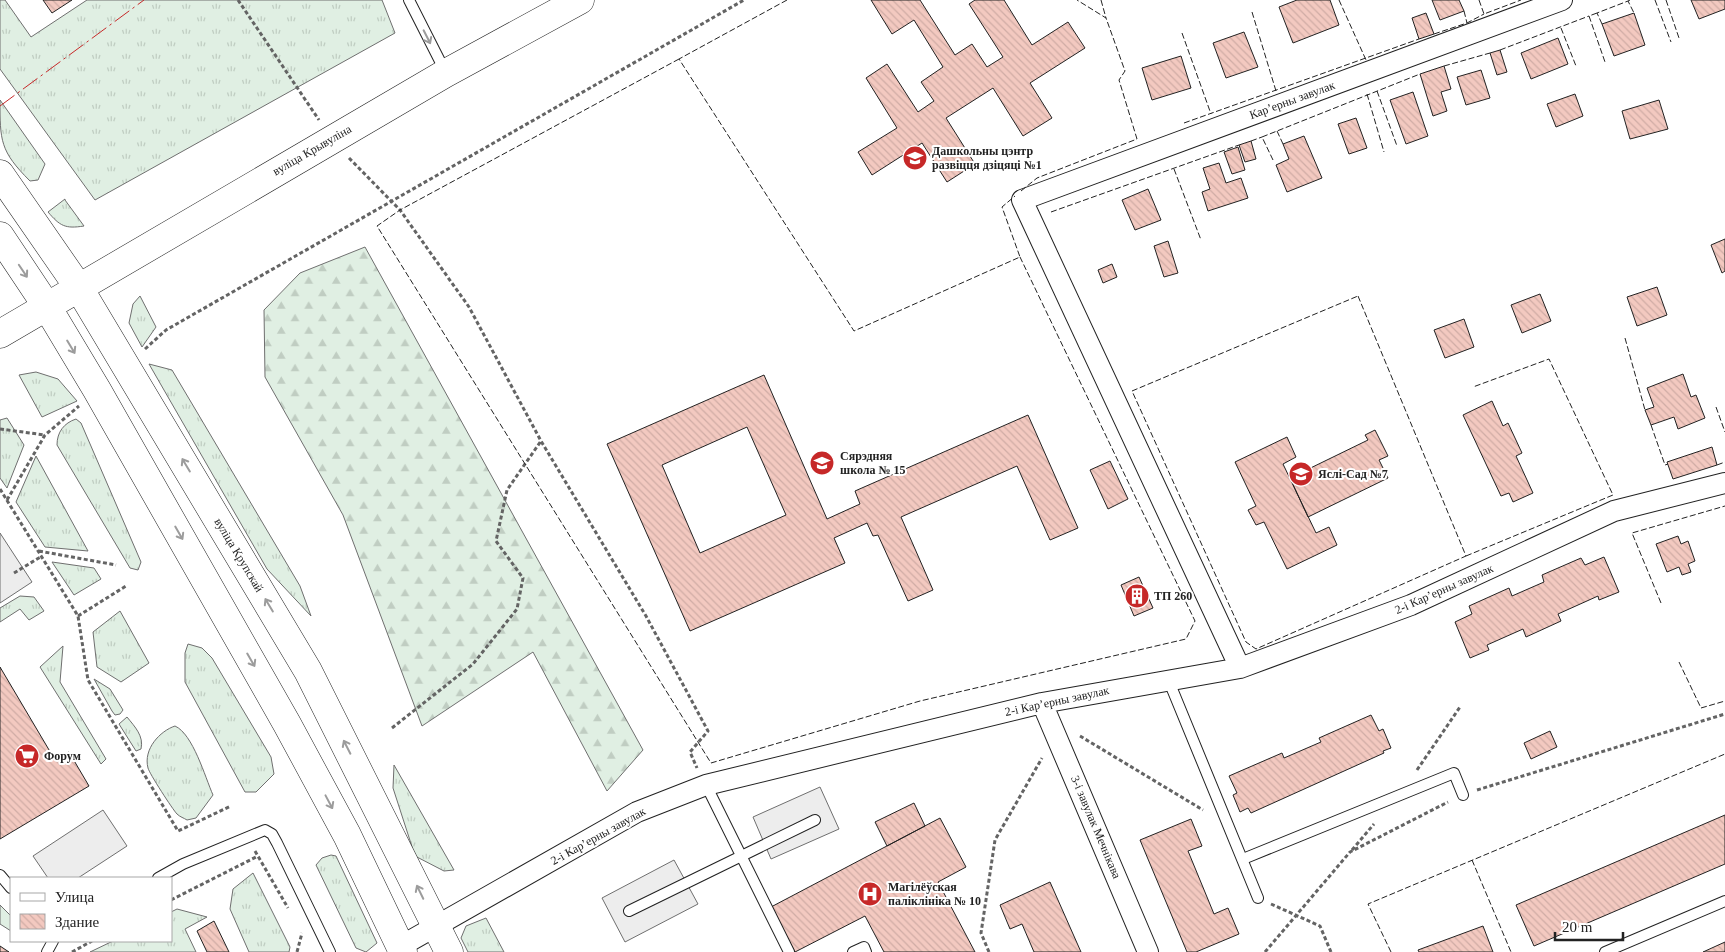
<svg xmlns="http://www.w3.org/2000/svg" width="1725" height="952" viewBox="0 0 1725 952" font-family="Georgia,serif">
<style>
.grass{fill:url(#grass-tufts);stroke:#6f6f6f}
.forest{fill:url(#forest-firs);stroke:#6f6f6f}
.parking{fill:#ededed;stroke:#6f6f6f}
.building{fill:url(#building-back-hatch);stroke:#222;fill-rule:evenodd}
.lines{fill:none;stroke-linecap:round;stroke-linejoin:round}
.lane-casing{stroke:#222;stroke-width:12}
.street-casing{stroke:#222;stroke-width:22}
.secondary-casing{stroke:#222;stroke-width:29}
.primary-casing{stroke:#222;stroke-width:29}
.path{stroke:#646464;stroke-width:3;stroke-dasharray:4 2.5;stroke-linecap:butt}
.lane{stroke:#fff;stroke-width:10}
.street{stroke:#fff;stroke-width:20}
.secondary{stroke:#fff;stroke-width:28}
.primary{stroke:#fff;stroke-width:28}
.fence{stroke:#222;stroke-width:1;stroke-dasharray:6 2.5;stroke-linecap:butt}
.power{stroke:#c62828;stroke-width:1;stroke-dasharray:18 4 2.5 4;stroke-linecap:butt}
.oneway{stroke:#9c9c9c}
.labels{text-anchor:middle;dominant-baseline:central;stroke-width:4;stroke-linejoin:round;paint-order:stroke}
.street-label{font-size:12px;fill:#222;stroke:#fff}
.poi-label{font-size:12px;font-weight:bold;fill:#222;stroke:#fff;text-anchor:start}
</style>
<defs>
<pattern id="grass-tufts" width="24" height="20" patternUnits="userSpaceOnUse" patternTransform="scale(1.25)"><rect width="24" height="20" fill="#e0efe3"/><path d="M3 7l-1-3M5 7V3M7 7l1-3M15 17l-1-3M17 17v-4M19 17l1-3" fill="none" stroke="#c0cdc2"/></pattern>
<pattern id="forest-firs" width="22" height="20" patternUnits="userSpaceOnUse" patternTransform="scale(1.25)"><rect width="22" height="20" fill="#e0efe3"/><path d="M5 1l3.5 6h-7zM16 11l3.5 6h-7z" fill="#c0cdc2"/></pattern>
<pattern id="building-back-hatch" width="6" height="6" patternUnits="userSpaceOnUse" patternTransform="scale(1.25)"><rect width="6" height="6" fill="#f3c9c0"/><path d="M-1 5l2 2M0 0l6 6M5-1l2 2" fill="none" stroke="#d0aca5"/></pattern>
</defs>
<rect width="100%" height="100%" fill="#fff"/>
<!-- grass -->
<path class="grass" d="M 0,0 L 5,0 L 31,37 L 87,0 L 382,0 L 395,33 L 95,200 L 0,69 Z
M 0,100 L 45,164 L 38,180 L 30,181 C 0,151 0,141 0,100 Z
M 65,199 L 65,200 L 84,226 C 65,229 60,226 48,212 Z
M 140,296 L 156,327 L 142,347 L 129,323 L 133,304 Z
M 149,364 L 172,370 L 300,586 L 311,616 L 267,569 Z
M 36,372 L 58,379 L 77,401 L 42,417 L 19,375 Z
M 7,418 L 24,445 L 7,488 L 0,478 L 0,420 Z
M 76,419 L 81,423 L 141,562 L 138,570 L 130,568 L 57,445 C 57,432 64,423 76,419 Z
M 36,456 L 88,551 L 45,547 L 16,502 Z
M 52,562 L 94,568 L 101,579 L 74,595 Z
M 20,596 L 34,597 L 44,611 L 29,620 L 20,609 L 0,622 L 0,608 Z
M 120,611 L 149,663 L 121,682 L 97,667 L 93,632 Z
M 188,644 L 202,648 L 212,658 L 271,757 L 274,774 L 256,792 L 245,792 L 185,682 L 185,653 Z
M 63,646 L 60,682 L 106,759 L 101,764 L 40,667 Z
M 94,679 L 110,689 L 123,710 L 120,714 L 115,715 L 112,711 Z
M 127,717 C 135,727 144,736 141,749 L 136,751 L 119,724 Z
M 175,726 C 193,734 205,777 213,795 L 196,818 L 187,820 C 184,818 180,817 177,814 C 173,810 149,773 148,768 C 143,749 160,731 175,726 Z
M 394,765 L 454,870 L 444,871 L 415,856 L 393,788 Z
M 331,855 L 336,856 L 377,943 L 366,952 L 356,948 L 316,865 L 322,858 Z
M 253,873 L 290,947 L 289,952 L 249,952 L 230,909 L 233,889 Z
M 0,905 L 11,916 L 11,931 L 0,924 Z
M 177,909 L 207,917 L 185,929 L 196,952 L 90,952 L 113,941 L 171,941 L 171,912 Z
M 486,918 L 504,952 L 468,952 L 461,938 L 466,926 Z"/>
<!-- forest -->
<path class="forest" d="M 365,247 L 643,750 L 607,791 L 533,652 L 422,726 L 343,515 L 265,377 L 264,310 L 300,273 Z"/>
<!-- parking -->
<path class="parking" d="M 0,533 L 32,582 L 0,603 Z
M 820,787 L 839,829 L 771,859 L 753,817 Z
M 103,810 L 127,846 L 78,878 L 48,878 L 33,856 Z
M 674,860 L 698,904 L 625,942 L 602,898 Z"/>
<!-- building -->
<path class="building" d="M 43,0 L 72,0 L 52,13 Z
M 871,0 L 920,0 L 955,55 L 972,44 L 987,67 L 1003,57 L 969,4 L 975,0 L 1004,0 L 1032,45 L 1068,22 L 1085,48 L 1030,83 L 1052,118 L 1023,136 L 993,88 L 946,118 L 975,164 L 947,182 L 922,143 L 872,175 L 858,152 L 897,128 L 866,78 L 887,64 L 918,112 L 934,101 L 921,82 L 943,67 L 914,20 L 892,34 Z
M 1297,0 L 1330,0 L 1339,25 L 1293,43 L 1279,7 Z
M 1432,0 L 1459,0 L 1464,11 L 1440,20 Z
M 1691,0 L 1725,0 L 1725,9 L 1699,19 Z
M 1426,13 L 1434,34 L 1419,39 L 1412,18 Z
M 1634,13 L 1645,45 L 1614,56 L 1602,24 Z
M 1244,32 L 1258,67 L 1226,78 L 1213,43 Z
M 1558,38 L 1568,64 L 1531,79 L 1521,53 Z
M 1500,50 L 1507,72 L 1497,75 L 1490,53 Z
M 1181,56 L 1191,88 L 1152,100 L 1142,68 Z
M 1444,66 L 1451,89 L 1441,92 L 1447,111 L 1433,116 L 1420,74 Z
M 1481,70 L 1490,98 L 1466,105 L 1457,77 Z
M 1413,92 L 1428,136 L 1406,144 L 1390,100 Z
M 1575,94 L 1583,116 L 1556,127 L 1547,104 Z
M 1659,100 L 1668,129 L 1630,139 L 1622,111 Z
M 1356,118 L 1367,148 L 1349,154 L 1338,124 Z
M 1304,136 L 1322,178 L 1287,192 L 1276,165 L 1289,159 L 1283,144 Z
M 1251,141 L 1256,159 L 1245,162 L 1239,145 Z
M 1238,147 L 1245,170 L 1232,174 L 1224,152 Z
M 1219,163 L 1226,183 L 1241,178 L 1248,198 L 1208,211 L 1202,192 L 1210,189 L 1203,168 Z
M 1148,189 L 1161,220 L 1135,230 L 1122,200 Z
M 1725,239 L 1725,271 L 1722,273 L 1711,245 Z
M 1168,241 L 1178,273 L 1164,277 L 1154,246 Z
M 1112,264 L 1117,277 L 1103,283 L 1098,270 Z
M 1657,287 L 1667,315 L 1637,326 L 1627,297 Z
M 1540,294 L 1551,321 L 1522,333 L 1511,305 Z
M 1464,319 L 1474,347 L 1445,358 L 1434,330 Z
M 1683,374 L 1691,397 L 1696,395 L 1705,418 L 1678,429 L 1674,417 L 1651,425 L 1645,410 L 1654,407 L 1647,388 Z
M 764,375 L 827,519 L 860,504 L 855,491 L 1028,415 L 1078,528 L 1050,540 L 1017,466 L 901,517 L 933,590 L 908,601 L 878,535 L 873,536 L 867,523 L 834,538 L 845,563 L 690,631 L 607,444 ZM 747,427 L 786,515 L 700,553 L 662,465 Z
M 1492,401 L 1503,426 L 1508,423 L 1522,453 L 1516,456 L 1533,493 L 1513,502 L 1509,493 L 1501,496 L 1463,415 Z
M 1375,430 L 1388,456 L 1379,460 L 1388,478 L 1308,517 L 1290,478 L 1368,440 L 1365,435 Z
M 1287,437 L 1296,457 L 1283,464 L 1316,533 L 1329,527 L 1337,545 L 1287,569 L 1264,522 L 1256,525 L 1248,510 L 1256,506 L 1235,462 Z
M 1712,447 L 1717,465 L 1673,479 L 1667,462 Z
M 1110,461 L 1128,499 L 1108,509 L 1090,470 Z
M 1678,536 L 1681,544 L 1688,541 L 1695,561 L 1688,564 L 1691,572 L 1682,575 L 1679,567 L 1667,572 L 1656,544 Z
M 1604,557 L 1619,592 L 1599,600 L 1598,596 L 1558,614 L 1561,621 L 1526,637 L 1523,629 L 1487,645 L 1489,650 L 1470,658 L 1455,622 L 1472,614 L 1469,606 L 1509,588 L 1512,596 L 1544,582 L 1542,575 L 1581,558 L 1585,565 Z
M 1139,577 L 1153,608 L 1134,616 L 1121,585 Z
M 0,667 L 55,760 L 69,752 L 89,786 L 0,839 Z
M 1371,715 L 1379,731 L 1383,729 L 1391,748 L 1383,751 L 1384,753 L 1251,813 L 1248,808 L 1240,812 L 1233,795 L 1237,793 L 1229,776 L 1282,753 L 1284,758 L 1321,742 L 1319,738 Z
M 1550,731 L 1557,747 L 1531,759 L 1524,743 Z
M 914,803 L 925,826 L 887,846 L 875,822 Z
M 1725,815 L 1725,864 L 1534,946 L 1516,905 Z
M 940,818 L 966,867 L 938,882 L 975,952 L 884,952 L 865,916 L 795,952 L 771,907 Z
M 1191,819 L 1202,846 L 1188,851 L 1214,914 L 1228,908 L 1239,934 L 1196,952 L 1187,952 L 1140,840 Z
M 1050,882 L 1081,952 L 1034,952 L 1022,924 L 1010,929 L 1000,905 Z
M 214,921 L 229,952 L 207,952 L 197,931 Z
M 1483,926 L 1493,952 L 1419,952 L 1418,950 Z
M 1725,942 L 1725,952 L 1703,952 Z
M 0,946 L 9,952 L 0,952 Z"/>
<g class="lines">
<defs>
<path id="lane" d="M 409,0 L 446,73
M 1168,679 L 1258,898
M 706,785 L 789,952
M 1243,859 L 1454,773 L 1463,795
M 0,875 L 11,888
M 158,878 L 183,864 L 265,830 L 272,834 L 277,843 L 330,952
M 629,911 L 815,820
M 47,952 L 53,941
M 853,952 L 864,947 L 866,952
M 1605,952 L 1725,901"/>
<path id="street" d="M 1240,668 L 1022,200 L 1562,0
M 1042,703 L 1148,952
M 401,946 L 637,812 L 706,785 L 1042,703 L 1240,668 L 1411,605 L 1614,511 L 1725,483"/>
<path id="secondary" d="M 0,334 L 446,73 L 580,0"/>
<path id="primary" d="M 0,174 L 79,288 L 308,671 L 449,952
M 0,236 L 46,305 L 97,390 L 287,724 L 347,835 L 403,952"/>
</defs>
<!-- lane casing -->
<use href="#lane" class="lane-casing"/>
<!-- street casing -->
<use href="#street" class="street-casing"/>
<!-- secondary casing -->
<use href="#secondary" class="secondary-casing"/>
<!-- primary casing -->
<use href="#primary" class="primary-casing"/>
<!-- path -->
<path class="path" d="M 238,0 L 319,120
M 349,158 L 400,210 L 469,307 L 541,441 L 646,616 L 708,731 L 690,752 L 697,768
M 145,349 L 166,330 L 744,0
M 0,429 L 45,435
M 0,489 L 78,616 L 88,680 L 178,831 L 231,806
M 7,500 L 45,435 L 79,406
M 39,551 L 116,565
M 14,573 L 42,556
M 78,616 L 126,586
M 392,728 L 473,664 L 517,609 L 523,578 L 496,541 L 507,490 L 541,441
M 1080,736 L 1203,810
M 1417,770 L 1460,707
M 1477,790 L 1725,714
M 1352,850 L 1374,824
M 255,851 L 288,908
M 171,900 L 258,856
M 1271,904 L 1320,926 L 1331,952
M 72,952 L 92,941
M 297,952 L 302,933
M 989,952 L 981,933 L 995,840 L 1042,758
M 1265,952 L 1350,852 L 1448,802"/>
<!-- lane -->
<use href="#lane" class="lane"/>
<!-- street -->
<use href="#street" class="street"/>
<!-- secondary -->
<use href="#secondary" class="secondary"/>
<!-- primary -->
<use href="#primary" class="primary"/>
<!-- fence -->
<path class="fence" d="M 787,0 L 679,59 L 854,331 L 1020,257 L 1002,207 L 1015,196
M 1101,0 L 1106,18
M 1339,0 L 1366,60
M 1479,0 L 1484,14 L 1521,0
M 1630,0 L 1628,1 L 1634,13
M 1655,0 L 1671,42
M 1666,0 L 1679,38
M 1464,11 L 1467,23
M 1252,12 L 1276,91
M 1597,13 L 1589,16 L 1605,62
M 1602,24 L 1597,13 L 1628,1
M 1561,28 L 1576,66
M 1182,33 L 1211,114
M 1434,34 L 1467,23 L 1484,14
M 1500,50 L 1589,16
M 679,59 L 400,210 L 377,226 L 711,763 L 920,701 L 1186,639 L 1195,621 L 1020,257
M 1444,66 L 1490,53
M 1377,91 L 1397,146
M 1367,94 L 1384,152
M 1184,123 L 1419,39
M 1277,131 L 1283,144
M 1251,141 L 1262,137
M 1273,160 L 1262,137 L 1420,74
M 1174,169 L 1201,240
M 1021,191 L 1037,178 L 1137,139 L 1119,80 L 1125,71 L 1106,18 L 1077,0
M 1051,212 L 1239,145
M 1358,296 L 1466,556 L 1256,649 L 1246,642 L 1132,391 Z
M 1625,338 L 1645,410
M 1716,407 L 1725,432
M 1651,425 L 1665,465 L 1668,464
M 1717,465 L 1725,462
M 1466,556 L 1613,495 L 1549,359 L 1473,387
M 1661,603 L 1632,533 L 1725,506
M 1679,662 L 1701,708 L 1725,701
M 1472,860 L 1511,952
M 1391,952 L 1368,904 L 1725,754"/>
<!-- power -->
<path class="power" d="M 0,106 L 144,0"/>
</g>
<!-- one-way arrows -->
<defs><path id="oneway-shaft" d="M-6 0H5M1.5-3L5.5 0L1.5 3" fill="none" stroke-width="1.6" stroke-linecap="round" stroke-linejoin="round" transform="scale(1.25)"/></defs>
<g class="oneway">
<use href="#oneway-shaft" transform="translate(427 37) rotate(63)"/>
<use href="#oneway-shaft" transform="translate(23 271) rotate(56)"/>
<use href="#oneway-shaft" transform="translate(71 347) rotate(59)"/>
<use href="#oneway-shaft" transform="translate(186 465) rotate(-121)"/>
<use href="#oneway-shaft" transform="translate(179 533) rotate(60)"/>
<use href="#oneway-shaft" transform="translate(269 605) rotate(-121)"/>
<use href="#oneway-shaft" transform="translate(251 660) rotate(60)"/>
<use href="#oneway-shaft" transform="translate(347 747) rotate(-117)"/>
<use href="#oneway-shaft" transform="translate(329 802) rotate(62)"/>
<use href="#oneway-shaft" transform="translate(420 892) rotate(-116)"/>
</g>
<!-- icons -->
<defs>
<symbol id="school-disc" viewBox="-11 -11 22 22"><circle r="9.5" fill="#c62828" stroke="#fff"/><path d="M0-5L7-2L0 1L-7-2ZM-4 1L0 2.5L4 1V4Q0 6-4 4Z" fill="#fff"/></symbol>
<symbol id="building-disc" viewBox="-11 -11 22 22"><circle r="9.5" fill="#c62828" stroke="#fff"/><path d="M-4-6H4V6H1V3H-1V6H-4ZM-2.5-4.3h1.7v1.8h-1.7ZM.8-4.3h1.7v1.8H.8ZM-2.5-1h1.7V.8h-1.7ZM.8-1h1.7V.8H.8Z" fill="#fff"/></symbol>
<symbol id="supermarket-disc" viewBox="-11 -11 22 22"><circle r="9.5" fill="#c62828" stroke="#fff"/><path d="M-6-5.5h2.5l.6 2H6L4.5 2H-2.5L-4.4-4H-6ZM-1.5 3.2a1.3 1.3 0 1 0 .1 0ZM3 3.2a1.3 1.3 0 1 0 .1 0Z" fill="#fff"/></symbol>
<symbol id="hospital-disc" viewBox="-11 -11 22 22"><circle r="9.5" fill="#c62828" stroke="#fff"/><path d="M-5-5h3v3.5h4V-5h3V5h-3V1.5h-4V5h-3Z" fill="#fff"/></symbol>
</defs>
<g fill-rule="evenodd">
<use href="#school-disc" x="901" y="144" width="28" height="28"/>
<use href="#school-disc" x="808" y="449" width="28" height="28"/>
<use href="#school-disc" x="1287" y="460" width="28" height="28"/>
<use href="#building-disc" x="1123" y="582" width="28" height="28"/>
<use href="#supermarket-disc" x="13" y="742" width="28" height="28"/>
<use href="#hospital-disc" x="856" y="880" width="28" height="28"/>
</g>
<g class="labels">
<!-- street labels -->
<g class="street-label">
<text transform="translate(1292 100) rotate(-20)">Карʼерны завулак</text>
<text transform="translate(312 150) rotate(-30)">вуліца Крывуліна</text>
<text transform="translate(239 555) rotate(59)">вуліца Крупскай</text>
<text transform="translate(1444 589) rotate(-24)">2-і Карʼерны завулак</text>
<text transform="translate(1057 701) rotate(-12)">2-і Карʼерны завулак</text>
<text transform="translate(1096 827) rotate(67)">3-і завулак Мечнікава</text>
<text transform="translate(598 836) rotate(-29)">2-і Карʼерны завулак</text>
</g>
<!-- poi labels -->
<g class="poi-label">
<text x="932" y="151">Дашкольны цэнтр<tspan x="932" dy="14">развіцця дзіцяці №1</tspan></text>
<text x="840" y="456">Сярэдняя<tspan x="840" dy="14">школа № 15</tspan></text>
<text x="1318" y="474">Яслі-Сад №7</text>
<text x="1154" y="596">ТП 260</text>
<text x="44" y="756">Форум</text>
<text x="888" y="887">Магілёўская<tspan x="888" dy="14">паліклініка № 10</tspan></text>
</g>
</g>
<!-- legend -->
<rect x="10" y="877" width="162" height="65" fill="#ffffff" stroke="#a7a7a7"/>
<rect x="20" y="893" width="25" height="8" fill="#ffffff" stroke="#a7a7a7"/>
<text x="55" y="902" font-size="15" fill="#222222">Улица</text>
<rect x="20" y="914" width="25" height="15" fill="url(#building-back-hatch)" stroke="#a7a7a7"/>
<text x="55" y="927" font-size="15" fill="#222222">Здание</text>
<!-- scale -->
<path d="M1555 932v8h68v-8" fill="none" stroke="#222222" stroke-width="2.5"/>
<text x="1562" y="932" font-size="15" fill="#222222" stroke="#ffffff" stroke-width="4" paint-order="stroke">20 m</text>
</svg>
